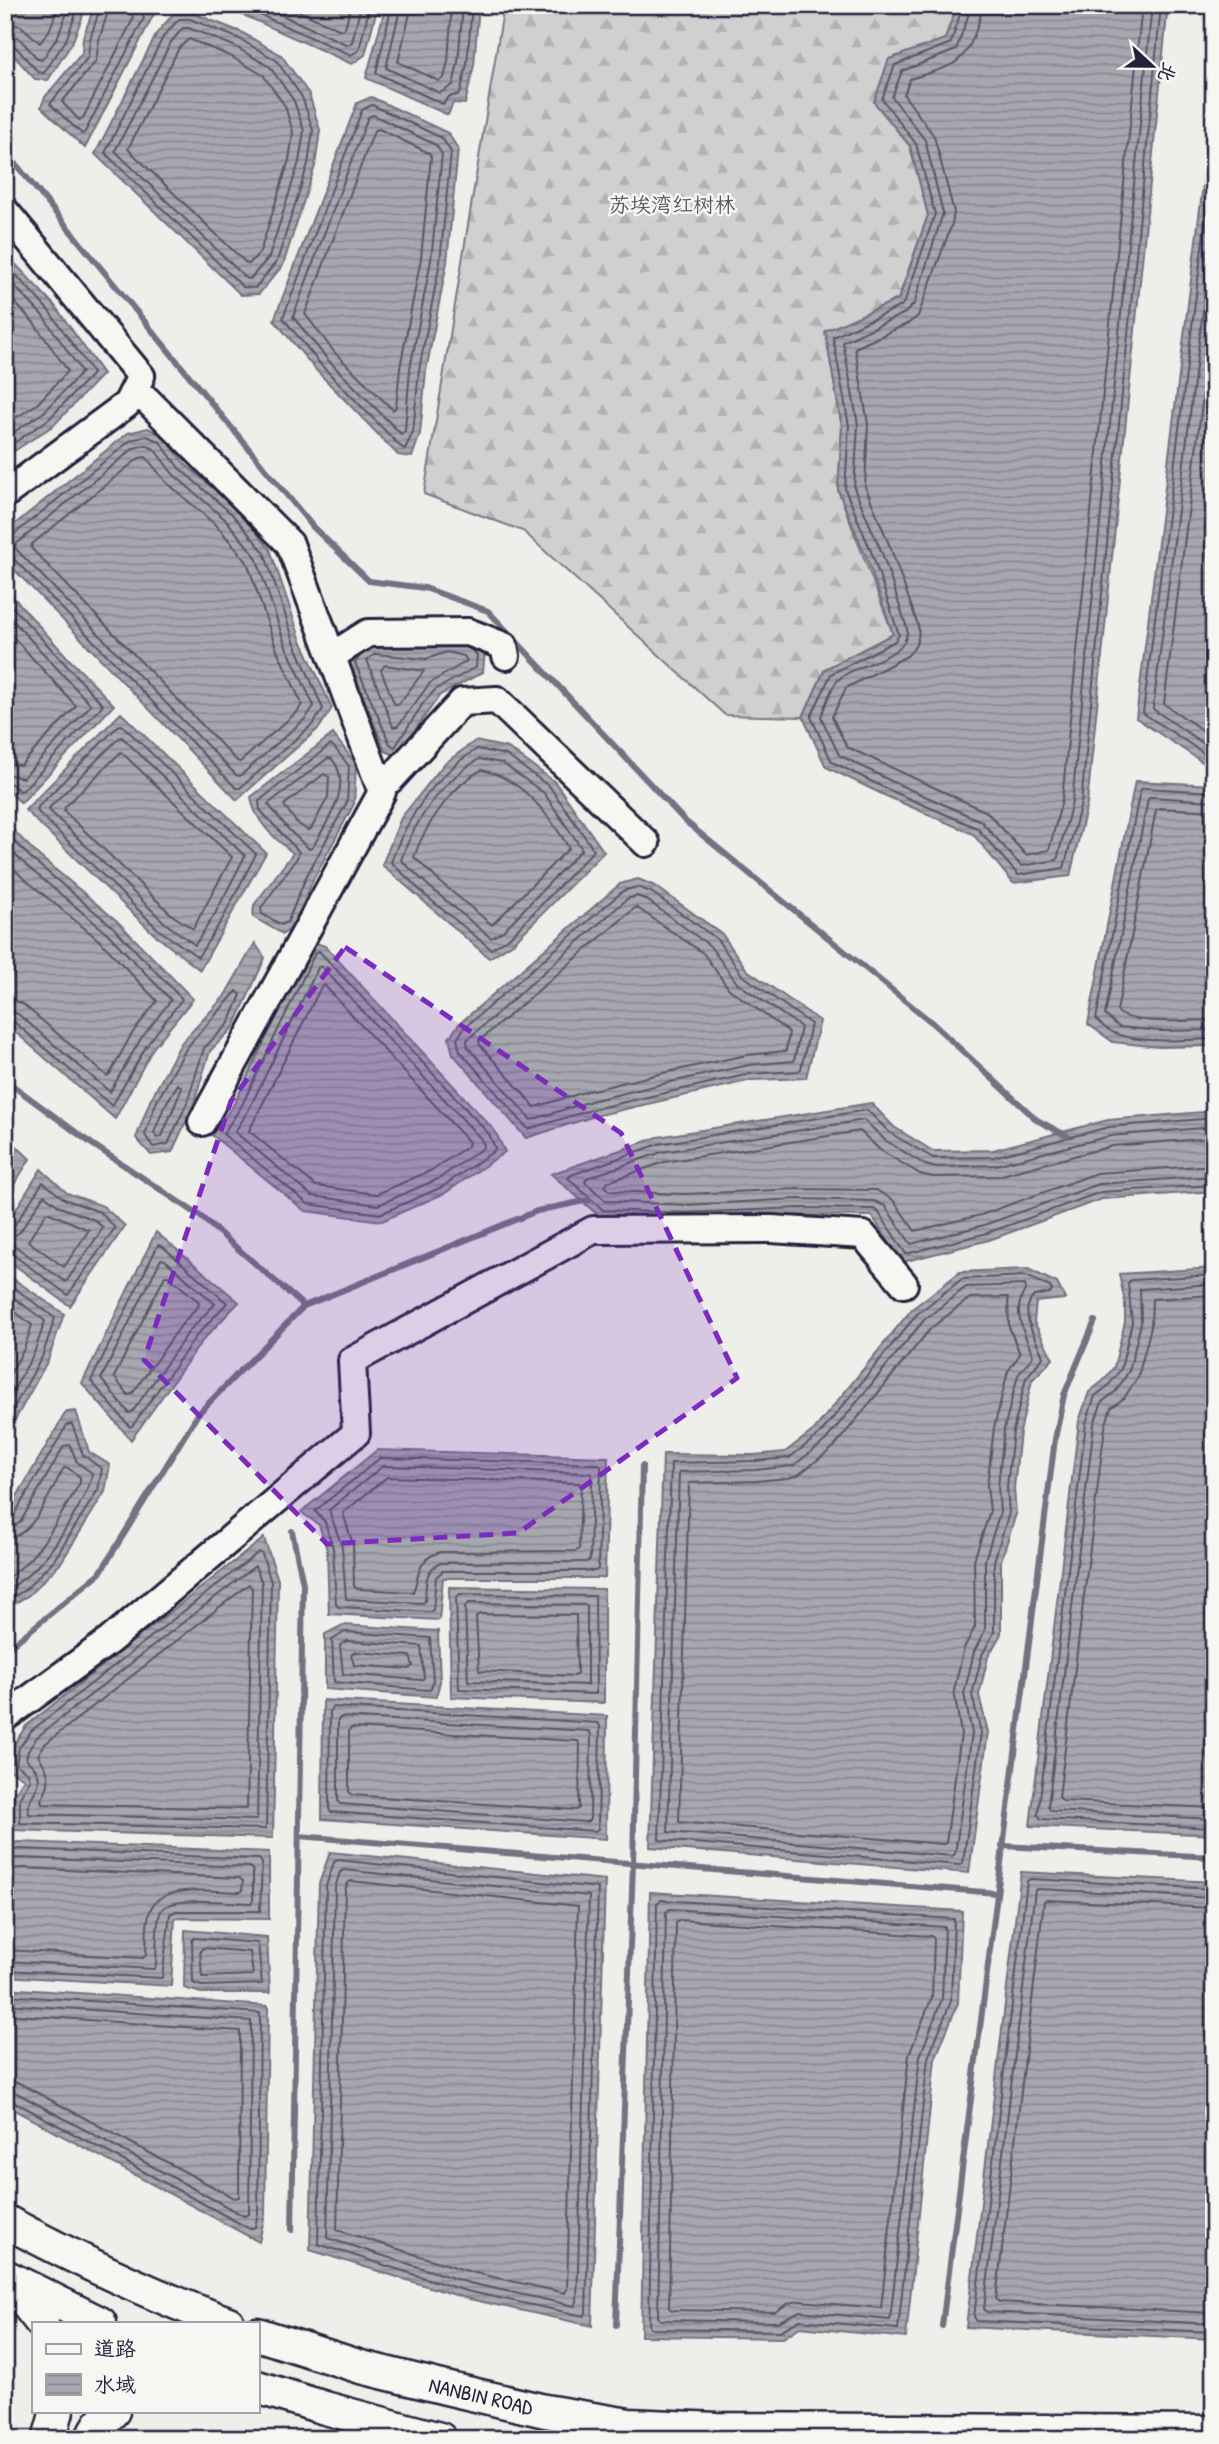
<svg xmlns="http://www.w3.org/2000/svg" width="1219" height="2444" viewBox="0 0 1219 2444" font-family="'Patrick Hand','LXGW WenKai TC',sans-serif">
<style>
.forest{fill:url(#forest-firs);stroke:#797986;stroke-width:2}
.water{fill:url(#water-rules);stroke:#727281;stroke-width:2}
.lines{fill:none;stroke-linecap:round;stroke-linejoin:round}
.shore{stroke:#575769;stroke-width:2}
.stream{stroke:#727281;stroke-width:6}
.minor-casing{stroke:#22223b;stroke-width:32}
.major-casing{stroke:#22223b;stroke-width:37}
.minor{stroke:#f6f6f2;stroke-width:26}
.major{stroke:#f6f6f2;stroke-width:32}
.marked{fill:#7b2cbf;fill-opacity:0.2;stroke:#7b2cbf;stroke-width:5;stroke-dasharray:14 9;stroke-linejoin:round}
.labels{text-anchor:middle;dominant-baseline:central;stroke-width:5;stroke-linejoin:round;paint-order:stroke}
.park-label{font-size:21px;fill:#565668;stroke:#f6f6f2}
.street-label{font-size:21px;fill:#22223b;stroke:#f6f6f2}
</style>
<defs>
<pattern id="forest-firs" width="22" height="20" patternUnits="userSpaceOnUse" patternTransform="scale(1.75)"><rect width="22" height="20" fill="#d0d0d1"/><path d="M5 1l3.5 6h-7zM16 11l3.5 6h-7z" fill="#b2b2b4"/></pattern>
<pattern id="water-rules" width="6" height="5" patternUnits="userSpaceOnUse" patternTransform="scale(1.75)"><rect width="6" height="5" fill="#a7a7af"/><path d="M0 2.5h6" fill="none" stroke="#888890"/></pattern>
</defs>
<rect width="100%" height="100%" fill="#eeeeeb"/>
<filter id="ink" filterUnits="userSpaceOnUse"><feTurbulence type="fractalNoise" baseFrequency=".0143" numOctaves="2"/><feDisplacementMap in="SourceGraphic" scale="14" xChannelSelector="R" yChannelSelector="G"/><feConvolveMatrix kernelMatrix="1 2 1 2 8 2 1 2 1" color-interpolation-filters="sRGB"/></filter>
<g filter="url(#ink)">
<!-- forest -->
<path class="forest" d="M 504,5 L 957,5 L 945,39 L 889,59 L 874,102 L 910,146 L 928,215 L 898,299 L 825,331 L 842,427 L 838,490 L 893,634 L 825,669 L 803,717 L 725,715 L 523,531 L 424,494 Z"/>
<!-- water -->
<path class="water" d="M 5,5 L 87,5 L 72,43 L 48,80 L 35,79 L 5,46 Z
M 95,5 L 141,5 L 155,12 L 85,148 L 41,107 L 45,97 L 82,53 L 83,37 Z
M 221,5 L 378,5 L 365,55 L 352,64 Z
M 386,5 L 479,5 L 474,65 L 465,104 L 453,103 L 448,115 L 366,78 Z
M 957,5 L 1168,5 L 1087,804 L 1070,876 L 1013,883 L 973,834 L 884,795 L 826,767 L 803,717 L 825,669 L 893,634 L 867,559 L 838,490 L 842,427 L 825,331 L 899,299 L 928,215 L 910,146 L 874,102 L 889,59 L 945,39 Z
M 190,12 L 241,32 L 281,55 L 309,94 L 320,130 L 315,166 L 283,265 L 259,294 L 241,295 L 95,154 L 157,33 L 174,13 Z
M 371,97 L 448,133 L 458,149 L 447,262 L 426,371 L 420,434 L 412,457 L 398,455 L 316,370 L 274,320 L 357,103 Z
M 1214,97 L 1214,767 L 1210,767 L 1136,718 Z
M 5,253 L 55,306 L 103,374 L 54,425 L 5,457 Z
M 148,428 L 164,436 L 184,463 L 237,509 L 270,549 L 300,638 L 332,708 L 319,728 L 237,800 L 5,560 L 5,532 L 128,433 Z
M 5,588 L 68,658 L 114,705 L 21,803 L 5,787 Z
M 447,635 L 485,651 L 483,672 L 440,695 L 407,741 L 400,757 L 385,751 L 354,672 L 345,661 L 368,637 Z
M 121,713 L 266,853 L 200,970 L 155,935 L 25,810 Z
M 333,734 L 356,764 L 354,804 L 313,880 L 294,926 L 283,934 L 253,917 L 254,905 L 293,853 C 274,838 254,821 251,797 Z
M 475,741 L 508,748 L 555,782 L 604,852 L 513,943 L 489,958 L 382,865 L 401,818 L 444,764 Z
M 1135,781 L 1214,785 L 1214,1046 L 1159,1047 L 1113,1042 L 1088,1024 Z
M 5,822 L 38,855 L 117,921 L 193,999 L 153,1048 L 115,1119 L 5,1023 Z
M 638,879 L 655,886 L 722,934 L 747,970 L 820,1021 L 806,1078 L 752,1080 L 595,1116 L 526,1138 L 453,1054 L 449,1038 L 459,1024 L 620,884 Z
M 313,942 L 325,946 L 495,1131 L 505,1152 L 445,1193 L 382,1221 L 305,1211 L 212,1135 L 234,1104 Z
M 255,943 L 265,958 L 234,1027 L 210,1051 L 193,1106 L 172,1152 L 151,1155 L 136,1138 L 150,1101 L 181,1043 L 224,997 Z
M 871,1103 L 894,1127 L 933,1151 L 993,1150 L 1108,1120 L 1214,1111 L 1214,1191 L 1102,1199 L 989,1240 L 902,1262 L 872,1216 L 799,1215 L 685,1220 L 599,1216 L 551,1174 L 658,1137 Z
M 5,1135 L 30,1159 L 5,1199 Z
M 41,1169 L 67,1193 L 103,1206 L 125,1226 L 70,1306 L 5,1258 L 5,1227 Z
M 156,1232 L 239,1302 L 203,1340 L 131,1440 L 82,1383 Z
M 1214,1268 L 1214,1835 L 1030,1826 L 1079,1421 L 1089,1392 L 1103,1381 L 1114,1367 L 1125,1322 L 1125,1303 L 1119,1274 Z
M 1028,1269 L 1057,1283 L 1065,1299 L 1036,1302 L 1034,1322 L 1053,1359 L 1032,1380 L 1020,1432 L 1014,1488 L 1016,1514 L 1001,1561 L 1001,1634 L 988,1657 L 979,1695 L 988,1732 L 969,1873 L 650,1847 L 663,1454 L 754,1455 L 785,1452 L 814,1430 L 912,1309 L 960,1272 Z
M 5,1273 L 64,1314 L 48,1360 L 5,1438 Z
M 76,1411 L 89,1452 L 110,1465 L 105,1492 L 60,1564 L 29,1595 L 5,1609 L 5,1517 L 66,1412 Z
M 377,1450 L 608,1457 L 605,1578 L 443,1578 L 439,1620 L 329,1614 L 327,1550 L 319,1525 L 301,1512 Z
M 264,1538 L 278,1580 L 273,1838 L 12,1830 L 13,1796 L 24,1779 L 8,1769 L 13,1746 L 26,1726 Z
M 449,1587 L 604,1589 L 604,1703 L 451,1697 Z
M 343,1625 L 438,1631 L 440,1682 L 436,1697 L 325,1689 L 325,1634 Z
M 323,1700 L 607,1716 L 606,1839 L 322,1819 Z
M 20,1842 L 269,1852 L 269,1919 L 175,1918 L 171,1986 L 5,1976 L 5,1844 Z
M 330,1852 L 605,1880 L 592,2326 L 465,2298 L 310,2250 L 319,1884 Z
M 1021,1872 L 1214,1882 L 1214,2339 L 966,2327 Z
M 650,1892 L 962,1911 L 958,2003 L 935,2059 L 906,2338 L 800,2327 L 783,2338 L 641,2336 Z
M 185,1930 L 267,1937 L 270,1993 L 201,1993 L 184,1988 Z
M 5,1988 L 268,2006 L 265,2214 L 259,2242 L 5,2105 Z"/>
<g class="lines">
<!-- shore -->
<path class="shore" d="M 101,5 L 90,39 L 88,57 L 50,104 L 82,134 L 85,132 L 144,18 L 139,5
M 110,5 L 99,40 L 96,61 L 62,102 L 79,120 L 83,118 L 133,19 L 131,5
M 238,5 L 351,55 L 359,50 L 370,5
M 259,5 L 348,45 L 352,42 L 361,5
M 285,5 L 341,30 L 345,28 L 351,5
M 392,5 L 376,73 L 443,104 L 449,97 L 460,94 L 467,64 L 472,5
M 401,5 L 386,68 L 440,93 L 453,85 L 458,63 L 463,5
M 412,5 L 398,62 L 439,81 L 444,78 L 448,61 L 452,5
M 963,5 L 951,43 L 895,65 L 882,99 L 916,144 L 935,214 L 905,301 L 901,306 L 833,337 L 849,426 L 845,489 L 873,556 L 899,635 L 895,641 L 831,674 L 811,717 L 832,762 L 887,789 L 977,828 L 1018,875 L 1064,868 L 1081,803 L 1161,5
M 972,5 L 956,50 L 902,71 L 892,97 L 925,140 L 943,213 L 914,304 L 905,313 L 843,342 L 858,425 L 854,488 L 882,553 L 907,628 C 911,659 853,663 837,681 C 830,690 825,706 821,717 L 839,755 L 891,781 L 981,821 L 1021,866 L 1057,860 L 1072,802 L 1152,5
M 982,5 C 982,15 978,24 975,33 C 962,70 944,67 910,79 L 904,95 L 934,136 L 954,212 L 952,224 L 918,316 L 909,323 L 855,348 L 868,424 L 865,486 L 891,549 L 918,625 C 920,638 917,647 907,656 L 846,688 L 832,717 L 847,747 L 987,812 L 1026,855 L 1049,850 L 1062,800 L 1142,5
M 179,19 L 190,19 L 238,38 L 276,60 L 302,97 L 313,130 L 308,164 L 277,261 L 255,288 L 243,287 L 105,153 L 163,37 Z
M 5,23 L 21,26 L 40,43 L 49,31 L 59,5
M 183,28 L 189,28 L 234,46 L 270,67 L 294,101 L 304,131 L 299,162 L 269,257 L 250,279 L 246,278 L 115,151 L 171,42 Z
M 5,33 L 18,37 L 38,59 L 42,60 L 58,36 L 70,5
M 189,39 L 230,56 L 263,75 L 285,106 L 293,132 L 289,160 L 260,252 L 249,264 L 246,263 L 128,149 L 179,48 Z
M 5,42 L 13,44 L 38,72 L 44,73 L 66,40 L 79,5
M 372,105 L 442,138 L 451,152 L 440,262 L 419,370 L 413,432 L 405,449 L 401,447 L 321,365 L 283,318 L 362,110 Z
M 373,115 L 436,145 L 442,154 L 431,260 L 410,369 L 405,431 L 401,434 L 328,360 L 293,317 L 368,117 Z
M 379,129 L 429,153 L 431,157 L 421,258 L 400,368 L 396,407 L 393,410 L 335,353 L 305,314 L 374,131 Z
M 1214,153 L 1143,713 L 1214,760
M 1214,223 L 1153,709 L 1214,751
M 5,263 L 49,311 L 93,373 L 49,419 L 5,449
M 5,276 L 43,316 L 82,372 L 44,412 L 5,438
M 5,292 L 34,323 L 68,371 L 37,404 L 5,425
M 1214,308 L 1164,704 L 1214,738
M 146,445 L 154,449 L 173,474 L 226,520 L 256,557 L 285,644 L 314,706 L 306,718 L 240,776 L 236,775 L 14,547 L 16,544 L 134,448 Z
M 146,457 L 166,482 L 218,527 L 247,562 L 276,648 L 302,704 L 298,711 L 240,762 L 237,761 L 31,548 L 32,544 L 139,458 Z
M 5,537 L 13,535 L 131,440 L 147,436 L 160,442 L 179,468 L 232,514 L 264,552 L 294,641 L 323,709 L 313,724 L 240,788 L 236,788 L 13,558 L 5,556
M 5,599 L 103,705 L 23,790 L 20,791 L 11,784 L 5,783
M 5,612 L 91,705 L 23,778 L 5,774
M 5,628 L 76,706 L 21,765 L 5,763
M 447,652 L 464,656 L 467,661 L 430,683 L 398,726 L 393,727 L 367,660 L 375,654 L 426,659 Z
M 359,657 L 355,663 L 390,744 L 395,747 L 424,702 L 435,690 L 476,667 L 477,655 L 469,648
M 385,665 L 424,671 L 398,705 L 394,703 L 381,670 Z
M 122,725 L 256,854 L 223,918 L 198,957 L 159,930 L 37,811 L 38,807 L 118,726 Z
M 122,737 L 245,856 L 215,914 L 195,945 L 165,923 L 49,810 L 50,807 L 119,738 Z
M 330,745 L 333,746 L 349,766 L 347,802 L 306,877 L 288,921 L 282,925 L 262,914 L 261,908 L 297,858 L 299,852 L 260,810 L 259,801 Z
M 477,749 L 506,755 L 550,787 L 594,850 L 509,938 L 491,949 L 426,896 L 391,862 C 407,817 436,774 477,749 Z
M 121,752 L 232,857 L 193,929 L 172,915 L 64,811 L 65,807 Z
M 328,758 L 332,759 C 354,786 327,821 313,847 L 309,849 L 289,830 L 268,804 Z
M 479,759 L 502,763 L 544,793 L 582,849 L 503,931 L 491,938 L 432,889 L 401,860 C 414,821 443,780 479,759 Z
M 482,770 C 522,778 549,815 569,848 L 492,925 L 439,881 L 414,857 C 424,827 453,784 482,770 Z
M 324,774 L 329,777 L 328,797 L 311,829 L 307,830 L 296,822 L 284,805 Z
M 1214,792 L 1144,788 L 1140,790 L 1096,1019 C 1119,1049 1179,1039 1214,1039
M 1214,801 L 1151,797 L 1148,799 L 1105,1015 L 1119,1027 L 1160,1031 L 1214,1030
M 1214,811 L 1159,808 L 1156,810 L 1117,1011 C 1129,1026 1193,1020 1214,1020
M 5,832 L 33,860 L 113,927 L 182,999 L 147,1045 L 112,1106 L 12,1020 L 5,1019
M 5,845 L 28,867 L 107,933 L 171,1000 L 140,1040 L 110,1092 L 18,1014 L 5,1010
M 5,860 L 21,876 L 100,941 L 157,1001 L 131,1035 L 110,1074 L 107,1076 L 24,1005 L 14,1000 L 5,999
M 637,887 L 651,892 L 717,939 L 742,975 L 811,1024 L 801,1069 L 798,1071 L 750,1074 L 594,1109 L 528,1129 L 460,1051 L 457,1039 L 464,1028 L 623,891 Z
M 637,896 L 647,900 L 710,946 L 737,983 L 801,1027 L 794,1061 L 749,1065 L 675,1081 L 591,1101 L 531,1120 L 468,1047 L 467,1040 L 627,899 Z
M 636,907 L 703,953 L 729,989 L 789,1032 L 786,1051 L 747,1055 L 672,1071 L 588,1091 L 535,1107 L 480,1045 L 479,1041 Z
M 319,951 L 489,1134 L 495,1148 L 494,1151 L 442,1187 L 380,1214 L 308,1204 L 223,1134 L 241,1107 L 315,953 Z
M 321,966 L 481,1139 L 484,1145 L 483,1148 L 438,1179 L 378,1205 L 312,1196 L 235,1132 L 248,1111 L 318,968 Z
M 324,985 L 469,1142 L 468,1146 L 432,1170 L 377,1194 L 316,1186 L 249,1131 L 321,987 Z
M 237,991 L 241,995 L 229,1023 L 204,1048 L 187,1103 L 168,1144 L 153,1147 L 145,1135 L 156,1103 L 187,1047 Z
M 178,1084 L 182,1088 L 162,1136 L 157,1138 L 154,1133 L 164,1107 Z
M 1214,1118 L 1109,1127 L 994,1157 L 933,1158 L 890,1133 L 867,1110 L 659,1144 L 571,1175 L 568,1178 L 603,1210 L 685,1213 L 799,1208 L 874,1209 L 879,1213 L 906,1254 L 987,1233 L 1101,1192 L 1214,1185
M 1214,1127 L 1110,1136 L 996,1165 L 933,1167 L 925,1165 L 885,1140 L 864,1120 L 662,1152 L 587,1178 L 585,1182 L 606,1201 L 685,1205 L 799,1199 L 874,1201 L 885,1206 L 911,1244 L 984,1225 L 1099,1184 L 1214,1176
M 1214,1138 L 1112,1146 L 998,1176 L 933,1177 L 920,1174 L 880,1150 L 860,1131 L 664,1162 L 608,1182 L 605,1186 L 610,1191 L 685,1194 L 798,1189 L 876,1190 L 893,1200 L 915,1231 L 981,1215 L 1097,1173 L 1214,1165
M 44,1195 L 60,1207 L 95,1220 L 103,1228 L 66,1282 L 9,1242 L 10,1238 L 20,1232 Z
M 47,1212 L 89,1230 L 64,1267 L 28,1241 Z
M 5,1229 L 14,1226 L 43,1182 L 64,1199 L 100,1212 L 115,1228 L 68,1295 L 12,1254 L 5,1253
M 158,1245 L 162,1246 L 227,1303 L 197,1335 L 133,1425 L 130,1427 L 91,1381 Z
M 161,1259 L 165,1260 L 215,1304 L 190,1330 L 133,1411 L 129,1413 L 101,1379 Z
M 1214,1275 L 1131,1280 L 1128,1283 L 1132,1322 L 1121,1369 L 1108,1386 L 1095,1396 L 1086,1423 L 1038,1815 L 1041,1819 L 1214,1828
M 165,1276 L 168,1276 L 198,1301 L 199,1305 L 182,1324 L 132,1394 L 128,1395 L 114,1377 Z
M 1026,1276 L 1050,1287 L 1052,1290 L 1050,1293 L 1034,1296 C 1017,1313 1037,1339 1043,1357 L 1026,1378 L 1013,1431 L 1007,1487 L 1009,1513 L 994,1561 L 994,1632 L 982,1655 L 972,1695 L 981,1733 L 963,1863 L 960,1865 L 659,1840 L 671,1463 L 755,1461 L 789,1458 L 819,1435 L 917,1314 L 962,1279 Z
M 5,1281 L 55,1318 L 42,1357 L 5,1423
M 1214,1284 L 1140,1289 L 1141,1323 L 1129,1371 L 1116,1391 L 1102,1402 L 1094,1424 L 1048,1807 L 1051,1811 L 1214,1819
M 1025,1285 L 1026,1289 C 1010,1312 1025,1333 1033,1356 L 1018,1375 L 1004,1429 L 998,1487 L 1000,1512 L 985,1560 L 985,1630 L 974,1652 L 964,1694 L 972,1733 L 955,1854 L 952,1856 L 668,1832 L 679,1472 L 755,1470 L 793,1466 L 825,1441 L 924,1320 L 966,1287 Z
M 5,1291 L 45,1321 L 34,1353 L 5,1405
M 1214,1295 L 1152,1299 L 1151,1327 L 1138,1377 L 1124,1398 L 1111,1408 L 1105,1427 L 1059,1797 L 1063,1801 L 1214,1808
M 1008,1297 L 1009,1327 L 1020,1354 L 1008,1371 L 994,1428 L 987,1486 L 990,1511 L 974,1560 L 975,1627 L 964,1648 L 954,1690 L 961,1734 L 946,1843 L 943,1844 L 679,1822 L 689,1483 L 756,1481 L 788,1478 L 798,1475 L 833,1448 L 931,1328 L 970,1298 Z
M 5,1304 L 32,1325 L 24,1349 L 5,1383
M 380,1458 L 599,1464 L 601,1467 L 598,1569 L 595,1571 L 443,1571 L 436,1577 L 433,1610 L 431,1612 L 338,1607 L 336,1604 L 333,1548 L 325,1522 L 315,1511 Z
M 383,1466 L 590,1473 L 592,1476 L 590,1560 L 586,1562 L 441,1563 C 424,1569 426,1585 425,1601 L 423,1603 L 346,1599 L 342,1547 L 329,1510 Z
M 387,1477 L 579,1483 L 581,1486 L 579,1549 L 576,1551 L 440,1552 C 417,1559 420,1574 413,1592 L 357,1589 L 354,1586 L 353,1545 L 343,1513 Z
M 5,1519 L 14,1515 L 67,1425 L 72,1424 L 83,1455 L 102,1469 L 98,1490 L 54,1560 L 25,1590 L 5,1601
M 5,1528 L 14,1527 L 21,1521 L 64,1446 L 70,1445 L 77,1462 L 92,1473 C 91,1491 60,1539 47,1555 C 36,1569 21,1582 5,1591
M 5,1539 C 35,1537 50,1490 64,1468 L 68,1468 L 80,1477 L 80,1483 C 59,1516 40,1559 5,1579
M 259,1552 L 262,1554 L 271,1582 L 266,1829 L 20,1823 L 20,1798 L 30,1779 L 28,1773 L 16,1764 L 19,1748 L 31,1731 Z
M 255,1566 L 262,1583 L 257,1820 L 29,1814 C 25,1797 45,1787 37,1772 C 35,1767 29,1763 26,1759 L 28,1751 L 37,1737 Z
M 249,1584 L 252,1588 L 247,1809 L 42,1804 L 41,1800 C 53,1782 49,1771 38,1755 L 45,1744 Z
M 460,1594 L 595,1596 L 596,1694 L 459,1689 L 456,1598 Z
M 469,1603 L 587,1605 L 587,1685 L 468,1681 L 465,1607 Z
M 479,1614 L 576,1615 L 577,1674 L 574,1676 L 479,1671 L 476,1617 Z
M 345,1632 L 430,1638 L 433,1681 L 431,1688 L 428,1690 L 334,1682 L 332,1640 Z
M 347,1641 L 421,1646 L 424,1678 L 421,1680 L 343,1674 L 340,1645 Z
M 355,1652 L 410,1656 L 413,1666 L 409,1669 L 354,1665 L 351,1655 Z
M 332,1707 L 598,1723 L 600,1726 L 598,1829 L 595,1831 L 331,1812 L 329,1809 L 330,1711 Z
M 341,1717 L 589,1731 L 591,1735 L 590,1820 L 586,1822 L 340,1804 L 338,1801 L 338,1720 Z
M 351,1728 L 578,1741 L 580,1745 L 579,1808 L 576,1810 L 351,1795 L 349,1791 L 349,1731 Z
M 5,1851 L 21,1849 L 259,1859 L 262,1863 L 260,1911 L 176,1911 L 170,1914 L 162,1978 L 5,1970
M 5,1859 L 21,1858 L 250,1867 L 253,1871 L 253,1900 L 251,1903 C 233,1903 169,1895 161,1911 C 155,1923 157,1952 156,1966 L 154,1969 L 5,1961
M 338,1860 L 598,1888 L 586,2313 L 584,2316 L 466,2291 L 318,2244 L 326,1886 L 334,1862 Z
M 5,1870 L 22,1868 L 239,1878 L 243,1881 L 242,1890 L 240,1892 C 215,1892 159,1882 150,1911 C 145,1925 147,1941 146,1955 L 143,1958 L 5,1950
M 344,1870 L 589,1896 L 577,2302 L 575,2306 L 469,2283 L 327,2238 L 335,1888 L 340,1872 Z
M 351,1881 L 578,1906 L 567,2289 L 565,2293 L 471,2272 L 337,2230 L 345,1890 L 348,1883 Z
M 1214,1889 L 1030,1879 L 1027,1881 L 974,2317 L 977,2321 L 1214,2332
M 1214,1898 L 1038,1889 L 1035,1890 L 984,2309 L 987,2312 L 1214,2324
M 661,1900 L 954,1919 L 951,2001 L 928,2058 L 898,2329 L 800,2320 L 780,2331 L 652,2329 L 649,2327 L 657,1903 Z
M 1214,1908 L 1047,1900 L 1044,1901 L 996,2299 L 999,2302 L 1214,2313
M 670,1909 L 945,1927 L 942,1999 L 920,2056 L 890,2320 L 800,2311 L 778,2322 L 661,2320 L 658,2318 L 666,1912 Z
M 680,1920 L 931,1936 L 934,1938 L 932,1997 L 909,2055 L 881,2308 L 800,2301 L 789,2303 L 775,2312 L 672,2310 L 669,2308 L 676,1923 Z
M 194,1938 L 258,1943 L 262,1984 L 202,1986 L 193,1983 L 192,1941 Z
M 203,1948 L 250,1952 L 253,1975 L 202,1977 L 200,1951 Z
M 5,1995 L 260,2013 L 258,2213 L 255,2227 L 250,2229 L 11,2100 L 5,2099
M 5,2004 L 251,2021 L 249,2214 L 244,2216 L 15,2092 L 5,2090
M 5,2014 L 240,2031 L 239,2197 L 234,2198 L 19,2083 L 5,2080"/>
<!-- stream -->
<path class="stream" d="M 5,151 L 313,527 L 369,581 L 425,588 L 488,611 L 685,821 L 930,1021 L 1037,1120 L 1067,1136
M 5,1080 L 92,1144 L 200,1216 L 304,1306 L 537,1211 L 589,1200
M 292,1531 L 303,1584 L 292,2230
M 5,1651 L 100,1573 L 198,1414 L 304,1306
M 299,1836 L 996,1893
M 1002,1846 L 1214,1857
M 616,2325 L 633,1864 L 642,1466
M 942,2326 L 1055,1439 L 1064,1395 L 1095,1321"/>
<defs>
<path id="minor" d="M 5,211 L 141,376 L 127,404 L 5,494
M 131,396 L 147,400 L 290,544 L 382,792 L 202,1122
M 332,656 L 368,633 L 468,632 L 504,646 L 506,656
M 375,773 L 391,779 L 462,702 L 497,700 L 646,843
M 5,1717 L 109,1641 L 356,1433 L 352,1361 L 593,1230 L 771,1229 L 863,1235 L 904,1284"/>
<path id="major" d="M 5,2221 C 78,2260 151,2295 228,2323
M 5,2276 L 100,2323
M 9,2288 L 23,2299 L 42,2323
M 257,2334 L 361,2367 L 450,2389 L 545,2411 L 629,2425 L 717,2429 L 1214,2432
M 257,2387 L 325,2408 L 440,2439
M 49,2439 L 57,2411
M 91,2439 L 100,2424 L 113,2411"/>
</defs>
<!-- minor casing -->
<use href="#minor" class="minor-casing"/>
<!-- major casing -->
<use href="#major" class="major-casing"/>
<!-- minor -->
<use href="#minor" class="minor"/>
<!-- major -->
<use href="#major" class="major"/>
</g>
</g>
<!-- marked area -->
<path class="marked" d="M 345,947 L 621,1133 L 737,1378 L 518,1533 L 327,1544 L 144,1360 L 231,1101 Z"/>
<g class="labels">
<!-- park labels -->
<g class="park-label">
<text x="672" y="204">苏埃湾红树林</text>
</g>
<!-- street labels -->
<g class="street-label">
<text transform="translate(481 2396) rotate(13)">NANBIN ROAD</text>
</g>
</g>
<!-- margin -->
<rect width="1219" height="2444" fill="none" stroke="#f6f6f2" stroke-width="28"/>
<rect x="14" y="14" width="1191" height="2416" fill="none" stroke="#22223b" stroke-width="2.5" filter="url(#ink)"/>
<!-- legend -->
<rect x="32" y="2322" width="228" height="91" fill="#f6f6f2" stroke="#a1a1a9" stroke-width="2"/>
<rect x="46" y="2344" width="35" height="10" fill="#f6f6f2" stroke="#a1a1a9" stroke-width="2"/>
<text x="94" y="2356" font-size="21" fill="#22223b">道路</text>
<rect x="46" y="2374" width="35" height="21" fill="url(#water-rules)" stroke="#a1a1a9" stroke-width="2"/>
<text x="94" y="2392" font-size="21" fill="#22223b">水域</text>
<!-- north arrow -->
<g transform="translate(1152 66) rotate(112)" stroke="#f6f6f2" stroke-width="5" paint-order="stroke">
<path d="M0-5L12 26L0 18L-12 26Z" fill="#22223b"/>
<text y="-10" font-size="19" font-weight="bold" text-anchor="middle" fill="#22223b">北</text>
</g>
</svg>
